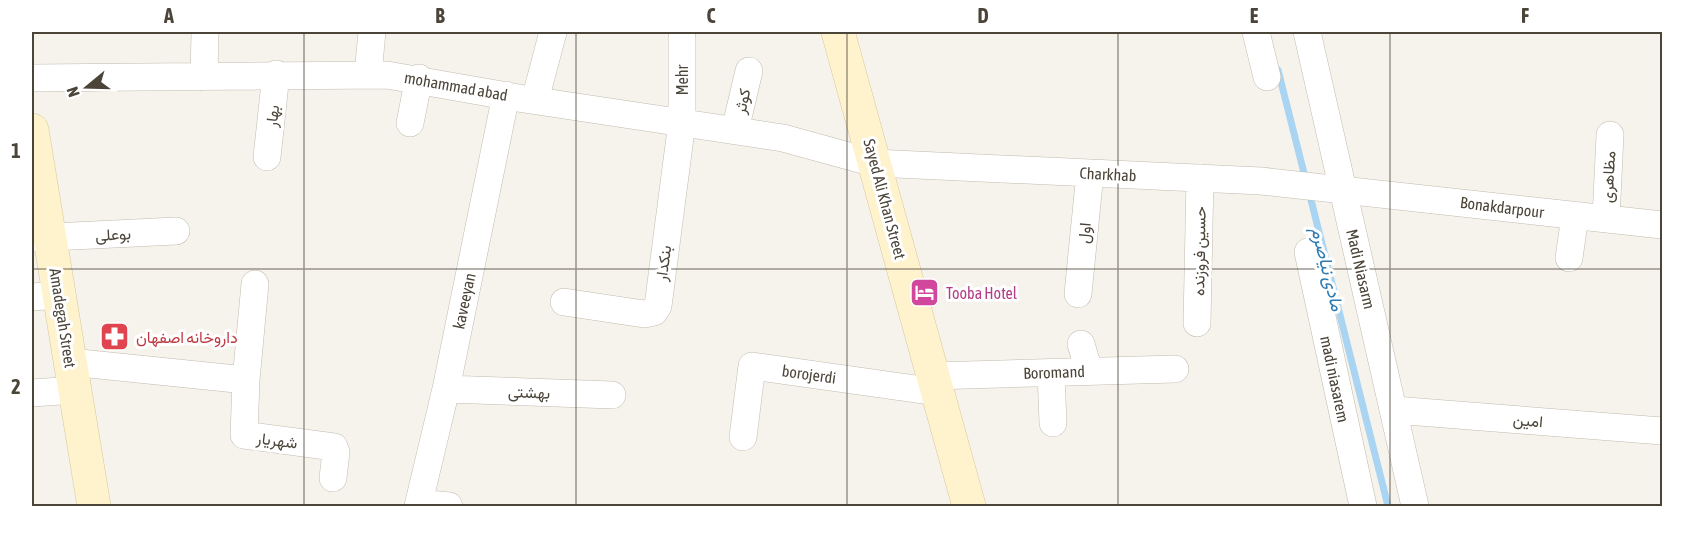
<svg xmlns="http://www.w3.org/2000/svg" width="1694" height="538" viewBox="0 0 1694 538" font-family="'Asap Condensed',Vazirmatn,sans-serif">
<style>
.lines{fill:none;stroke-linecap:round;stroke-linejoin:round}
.stream{stroke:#a9d4f2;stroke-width:7}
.street-casing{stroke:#c2bbae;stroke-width:28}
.secondary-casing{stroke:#d6c79b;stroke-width:34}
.street{stroke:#fff;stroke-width:27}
.secondary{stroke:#fff3cd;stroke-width:33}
.grid{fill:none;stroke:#4b4439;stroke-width:1.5;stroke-opacity:0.55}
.labels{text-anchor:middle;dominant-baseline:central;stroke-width:6;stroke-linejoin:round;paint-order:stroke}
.street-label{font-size:16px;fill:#4b4439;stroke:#fff}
.hotel-label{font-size:16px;fill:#b23c85;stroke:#fff;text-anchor:start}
.health-label{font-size:16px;fill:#be3a42;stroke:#fff;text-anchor:start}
.water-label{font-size:18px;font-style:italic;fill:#2e7ab2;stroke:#fff}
.neatline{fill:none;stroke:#4b4439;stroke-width:2}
.grid-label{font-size:20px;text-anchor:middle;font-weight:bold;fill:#4b4439}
</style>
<rect width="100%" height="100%" fill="#f6f3ec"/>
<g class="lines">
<!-- stream -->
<path class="stream" d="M 1278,70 L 1306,181
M 1309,192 L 1388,506"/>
<defs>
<path id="street" d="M 1256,32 L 1267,77
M 1307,32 L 1415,506
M 368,74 L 372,32
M 204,77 L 205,32
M 32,78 L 387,75 L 524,99 L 783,138 L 874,163 L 1261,181 L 1662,225
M 535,100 L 553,32
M 410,123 L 419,78
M 735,130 L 749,71
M 267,157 L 276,74
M 1606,219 L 1610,135
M 32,238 L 176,231
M 1308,252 L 1363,506
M 1569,258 L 1575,216
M 255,284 L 246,380 L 244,435 L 334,447 L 336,452 L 333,478
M 1078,294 L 1090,173
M 32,297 L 59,295
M 564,302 L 644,314 L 654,312 L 658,306 L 682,122 L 682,38
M 1197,323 L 1200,178
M 1081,344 L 1089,371
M 70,362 L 246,380
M 1051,372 L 1053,423
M 933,376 L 1175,369
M 446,389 L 612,395
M 32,393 L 75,390
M 1394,410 L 1662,431
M 743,437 L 752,366 L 937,392
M 419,503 L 449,506
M 418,506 L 446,389 L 506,95"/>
<path id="secondary" d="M 838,32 L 969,506
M 32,130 L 94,506"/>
</defs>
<!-- street casing -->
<use href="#street" class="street-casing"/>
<!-- secondary casing -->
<use href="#secondary" class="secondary-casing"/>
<!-- street -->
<use href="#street" class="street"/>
<!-- secondary -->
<use href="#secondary" class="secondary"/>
</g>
<!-- grid -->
<path class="grid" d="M 304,32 L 304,506M 576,32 L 576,506M 847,32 L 847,506M 1118,32 L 1118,506M 1390,32 L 1390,506M 32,269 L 1662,269"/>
<!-- icons -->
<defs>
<symbol id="hotel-square" viewBox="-11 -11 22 22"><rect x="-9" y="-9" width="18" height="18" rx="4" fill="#d1479c" stroke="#fff"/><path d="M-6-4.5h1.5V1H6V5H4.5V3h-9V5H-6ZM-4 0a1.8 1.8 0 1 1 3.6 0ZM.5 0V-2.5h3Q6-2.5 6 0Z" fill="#fff"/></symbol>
<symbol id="pharmacy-square" viewBox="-11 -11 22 22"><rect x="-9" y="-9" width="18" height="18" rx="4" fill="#e0444e" stroke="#fff"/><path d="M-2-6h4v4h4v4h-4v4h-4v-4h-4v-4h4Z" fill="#fff"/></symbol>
</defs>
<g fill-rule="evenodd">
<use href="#hotel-square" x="908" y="276" width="33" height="33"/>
<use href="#pharmacy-square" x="98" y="320" width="33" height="33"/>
</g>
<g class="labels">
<!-- street labels -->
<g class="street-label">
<text transform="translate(682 80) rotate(-90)">Mehr</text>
<text transform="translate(456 86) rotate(10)">mohammad abad</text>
<text transform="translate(742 101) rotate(-77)">کوثر</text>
<text transform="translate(272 116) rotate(-84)">بهار</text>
<text transform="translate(1108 174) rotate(3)">Charkhab</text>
<text transform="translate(1608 177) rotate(-87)">مظاهری</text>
<text transform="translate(885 199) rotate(75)">Sayed Ali Khan Street</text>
<text transform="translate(1502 207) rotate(7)">Bonakdarpour</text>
<text transform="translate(1084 233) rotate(-85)">اول</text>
<text transform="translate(113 234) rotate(-3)">بوعلی</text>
<text transform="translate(1199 251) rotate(-89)">حسین فروزنده</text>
<text transform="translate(663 263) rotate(-82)">بنکدار</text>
<text transform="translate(1361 269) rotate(77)">Madi Niasarm</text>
<text transform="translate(464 301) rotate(-78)">kaveeyan</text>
<text transform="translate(63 318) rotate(81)">Amadegah Street</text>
<text transform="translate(1054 372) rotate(-2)">Boromand</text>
<text transform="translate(809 374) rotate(8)">borojerdi</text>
<text transform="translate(1335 379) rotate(78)">madi niasarem</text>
<text transform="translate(529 392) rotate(2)">بهشتی</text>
<text transform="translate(1528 420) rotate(5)">امین</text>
<text transform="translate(277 440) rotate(7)">شهریار</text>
</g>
<!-- hotel labels -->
<g class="hotel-label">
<text x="946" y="293">Tooba Hotel</text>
</g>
<!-- health labels -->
<g class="health-label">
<text x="136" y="337">داروخانه اصفهان</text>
</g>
<!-- water labels -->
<g class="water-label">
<text transform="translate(1328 269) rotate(76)">مادی نیاصرم</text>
</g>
</g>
<!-- border -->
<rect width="1694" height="538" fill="none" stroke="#ffffff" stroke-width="66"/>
<!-- north arrow -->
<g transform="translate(87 87) rotate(251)" stroke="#ffffff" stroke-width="4.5" paint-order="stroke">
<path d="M0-4.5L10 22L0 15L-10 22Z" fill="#4b4439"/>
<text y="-9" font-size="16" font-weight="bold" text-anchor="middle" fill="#4b4439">N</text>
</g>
<rect x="33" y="33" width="1628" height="472" class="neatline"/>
<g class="grid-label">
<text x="169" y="23">A</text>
<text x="440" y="23">B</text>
<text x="711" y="23">C</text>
<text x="983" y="23">D</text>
<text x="1254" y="23">E</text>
<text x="1525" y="23">F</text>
<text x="16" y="158">1</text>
<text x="16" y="394">2</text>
</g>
</svg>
